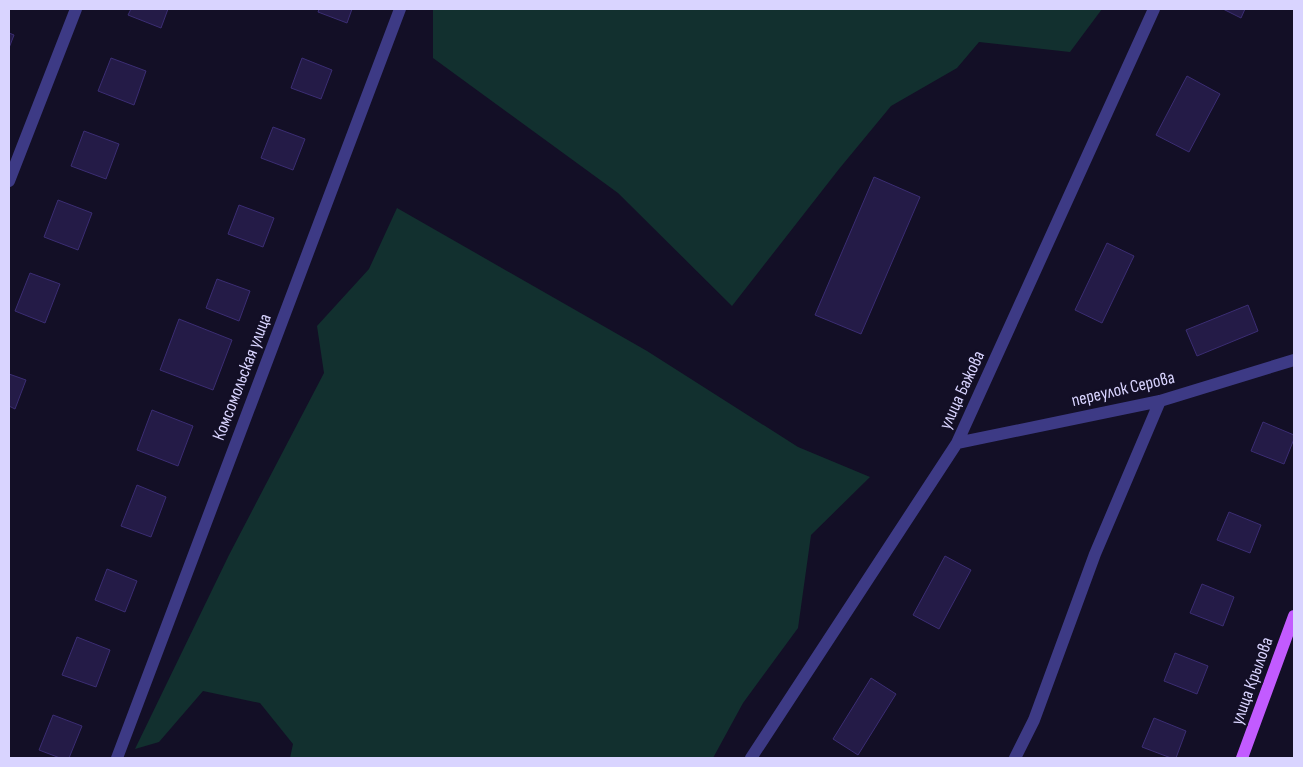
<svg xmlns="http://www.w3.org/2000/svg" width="1303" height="767" viewBox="0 0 1303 767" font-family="'Sofia Sans Condensed',sans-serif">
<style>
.green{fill:#12302f}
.building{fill:#241b47;stroke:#3b2d73}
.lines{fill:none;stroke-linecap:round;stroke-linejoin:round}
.minor{stroke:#3d3a85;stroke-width:12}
.major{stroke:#c25bff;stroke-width:12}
.labels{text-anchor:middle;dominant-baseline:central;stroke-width:4.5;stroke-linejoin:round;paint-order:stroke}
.street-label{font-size:18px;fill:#d9d4ff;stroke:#130f26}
</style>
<rect width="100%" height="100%" fill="#130f26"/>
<!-- green -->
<path class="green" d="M 433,9 L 1102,9 L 1070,52 L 979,42 L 957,68 L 891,106 L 839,169 L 732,306 L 618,193 L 433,58 Z
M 397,208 L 647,351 L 798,447 L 870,477 L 811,535 L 798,628 L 743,703 L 713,758 L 290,758 L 293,744 L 260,703 L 203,691 L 159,742 L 135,749 L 229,555 L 324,373 L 317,326 L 369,269 Z"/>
<!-- building -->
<path class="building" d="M 131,9 L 168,9 L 161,28 L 128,15 Z
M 319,9 L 352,9 L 347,23 L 318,12 Z
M 1223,9 L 1245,9 L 1241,18 Z
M 9,33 L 14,35 L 9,48 Z
M 111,58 L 146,71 L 134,105 L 98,91 Z
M 302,58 L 332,70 L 321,99 L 291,88 Z
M 1187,76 L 1220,94 L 1189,152 L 1156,135 Z
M 273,127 L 305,139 L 293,170 L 261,158 Z
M 84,131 L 119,144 L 106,179 L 71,166 Z
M 874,177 L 920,197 L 861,334 L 815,315 Z
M 58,200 L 92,213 L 78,250 L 44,237 Z
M 239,205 L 274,218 L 263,247 L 228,234 Z
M 1107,243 L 1134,256 L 1102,323 L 1075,310 Z
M 30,273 L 60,284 L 45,323 L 15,311 Z
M 217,279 L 250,291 L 239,321 L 206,308 Z
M 1248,305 L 1258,331 L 1197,356 L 1186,330 Z
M 179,319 L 232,340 L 213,390 L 160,370 Z
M 9,374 L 26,380 L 15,409 L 9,406 Z
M 152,410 L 193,426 L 178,466 L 137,450 Z
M 1263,422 L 1294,435 L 1294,439 L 1284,464 L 1251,451 Z
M 137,485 L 166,497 L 151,537 L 121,526 Z
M 1229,512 L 1261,525 L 1250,553 L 1217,540 Z
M 945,556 L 971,570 L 939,629 L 913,615 Z
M 107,569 L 137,581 L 125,612 L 95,600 Z
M 1202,584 L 1234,597 L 1223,626 L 1190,613 Z
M 77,637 L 110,650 L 96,687 L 62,675 Z
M 1175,653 L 1208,666 L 1197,694 L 1164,681 Z
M 871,678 L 896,694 L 858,755 L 833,739 Z
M 53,715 L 82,726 L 69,758 L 60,758 L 39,750 Z
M 1154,718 L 1186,731 L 1176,758 L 1171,758 L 1142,747 Z"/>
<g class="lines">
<!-- minor -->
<path class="minor" d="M 9,181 L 76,9
M 957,443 L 1160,401 L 1294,360
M 117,758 L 400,9
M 751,758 L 957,443 L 1154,9
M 1015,758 L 1034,720 L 1095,554 L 1160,401"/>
<!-- major -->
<path class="major" d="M 1242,758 L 1294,616"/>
</g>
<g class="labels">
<!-- street labels -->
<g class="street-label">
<text transform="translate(242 377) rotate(-69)">Комсомольская улица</text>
<text transform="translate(1123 389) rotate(-13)">переулок Серова</text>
<text transform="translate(962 390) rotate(-65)">улица Бажова</text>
<text transform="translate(1252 681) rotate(-70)">улица Крылова</text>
</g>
</g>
<!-- border -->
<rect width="1303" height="767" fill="none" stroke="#d9d4ff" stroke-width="20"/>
</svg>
